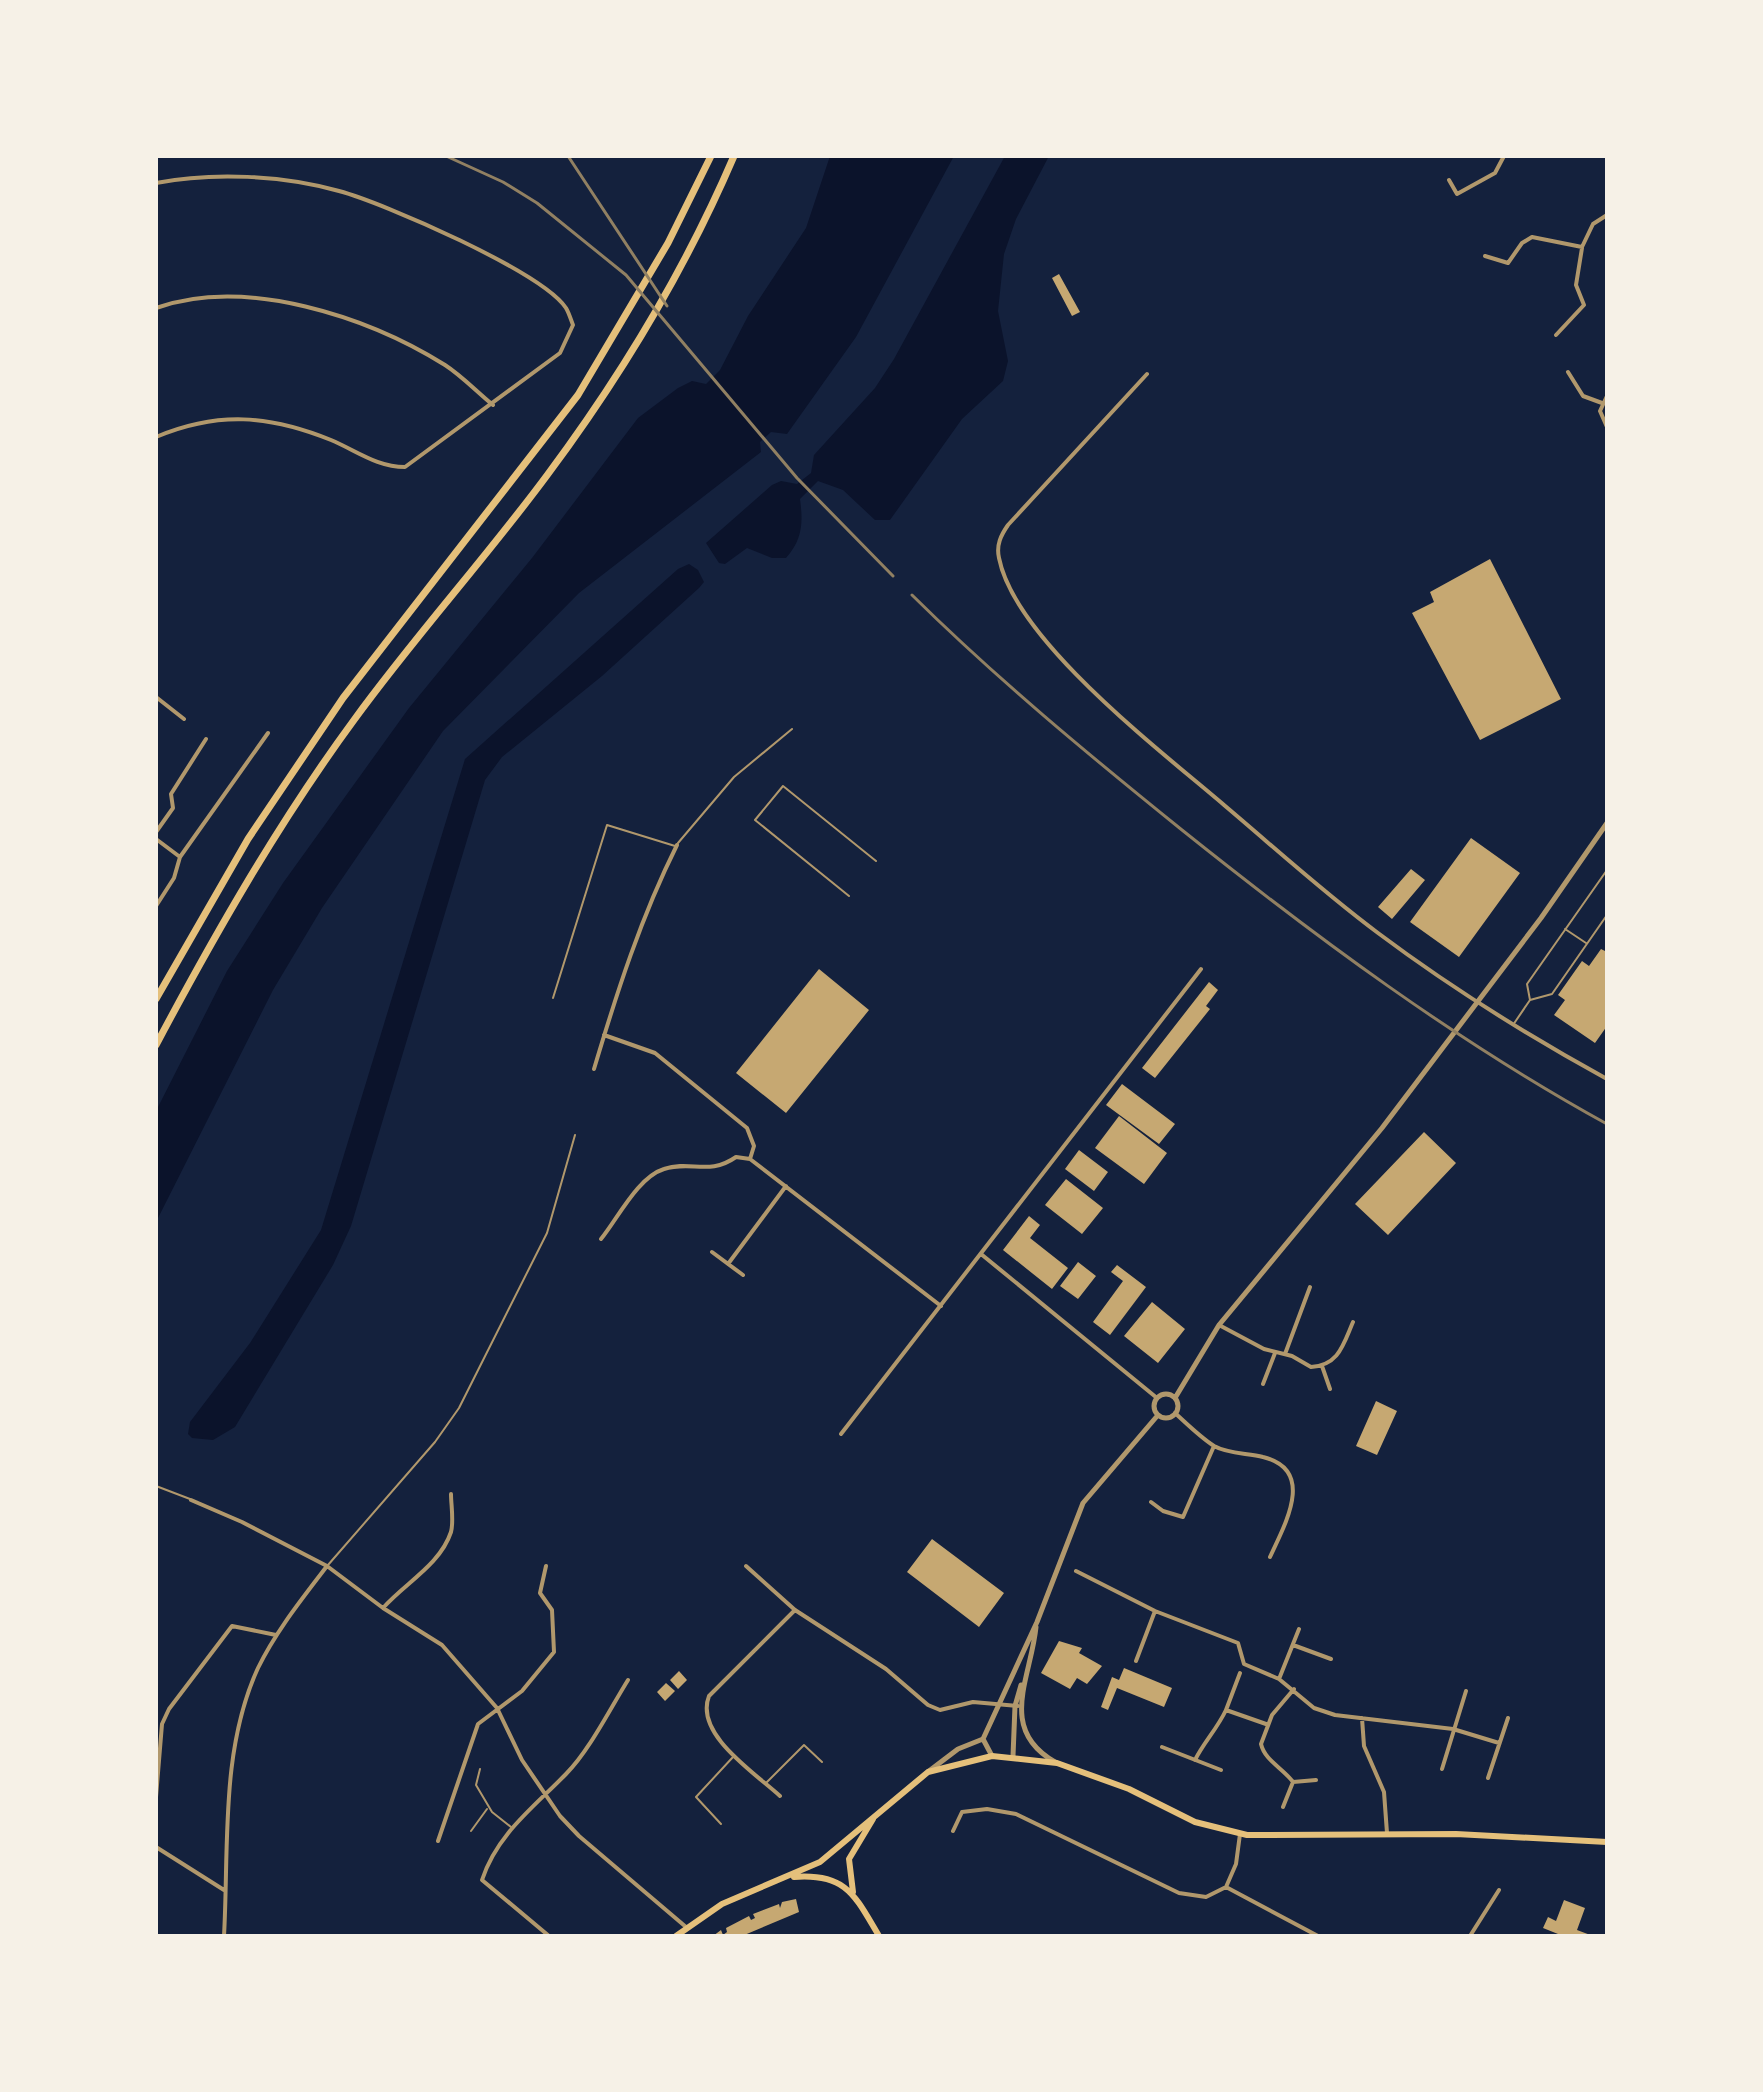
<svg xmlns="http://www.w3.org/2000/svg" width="1763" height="2092" viewBox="0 0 1763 2092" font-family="'Sofia Sans Condensed',sans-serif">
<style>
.water{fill:#0b132b}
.building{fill:#c6a872}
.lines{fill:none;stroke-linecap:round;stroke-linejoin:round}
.service{stroke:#b1986c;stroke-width:2}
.minor{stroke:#b1986c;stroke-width:4}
.tertiary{stroke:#b1986c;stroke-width:5}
.primary{stroke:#e5c07b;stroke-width:6}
.trunk{stroke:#e5c07b;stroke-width:7}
.rail{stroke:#918062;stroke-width:3}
</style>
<rect width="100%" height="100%" fill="#14213d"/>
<!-- water -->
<path class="water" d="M 830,156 L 954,156 L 856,337 L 787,434 L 771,432 L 760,442 L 761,452 L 579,593 L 443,731 L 322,908 L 273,990 L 156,1222 L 156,1111 L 227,971 L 283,883 L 409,708 L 532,558 L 638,418 L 678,388 L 692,381 L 706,384 L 720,370 L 748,316 L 806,228 Z
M 1005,156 L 1049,156 L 1016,219 L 1004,254 L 998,311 L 1008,361 L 1003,381 L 962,419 L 890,520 L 875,520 L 843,490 L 818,481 L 800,499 C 803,522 803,539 786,558 L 772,558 L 747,548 L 725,564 L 719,563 L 706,543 L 772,485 L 781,481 L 797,484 L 811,473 L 814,455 L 875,388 L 894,359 Z
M 689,564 L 698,570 L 704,582 L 699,588 L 602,676 L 502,757 L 485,780 L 351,1226 L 333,1265 L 235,1427 L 213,1440 L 192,1438 L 188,1434 L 190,1422 L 250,1343 L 321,1230 L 465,759 L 678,569 Z"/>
<!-- building -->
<path class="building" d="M 1059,274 L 1080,312 L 1072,316 L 1052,278 Z
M 1490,559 L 1561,699 L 1480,740 L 1412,613 L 1434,602 L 1430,592 Z
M 1471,838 L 1520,873 L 1459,957 L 1410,922 Z
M 1411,869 L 1425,880 L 1392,919 L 1378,907 Z
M 1601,949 L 1607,952 L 1607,1026 L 1595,1043 L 1554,1015 L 1565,1000 L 1558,995 L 1582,961 L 1589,966 Z
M 819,969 L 869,1010 L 786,1113 L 736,1073 Z
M 1209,982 L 1218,990 L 1206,1006 L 1210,1009 L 1155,1078 L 1142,1068 Z
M 1122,1084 L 1175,1124 L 1159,1144 L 1106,1105 Z
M 1119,1116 L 1167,1153 L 1144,1184 L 1095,1148 Z
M 1424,1132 L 1456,1163 L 1388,1235 L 1355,1204 Z
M 1079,1150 L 1108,1172 L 1094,1191 L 1065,1169 Z
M 1066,1179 L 1103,1208 L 1082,1234 L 1045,1205 Z
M 1029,1216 L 1040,1225 L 1030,1238 L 1068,1268 L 1052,1289 L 1003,1250 Z
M 1078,1262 L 1096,1276 L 1078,1299 L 1060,1286 Z
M 1117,1265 L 1146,1287 L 1110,1335 L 1093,1322 L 1123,1281 L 1111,1272 Z
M 1152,1302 L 1185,1329 L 1158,1363 L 1124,1336 Z
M 1376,1401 L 1397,1411 L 1377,1455 L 1356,1446 Z
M 932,1539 L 1004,1593 L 979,1627 L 907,1572 Z
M 1059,1641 L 1082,1648 L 1079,1653 L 1102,1666 L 1087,1684 L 1077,1678 L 1070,1689 L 1041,1673 Z
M 1124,1668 L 1172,1688 L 1164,1707 L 1117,1688 L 1108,1710 L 1101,1707 L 1112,1677 L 1119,1680 Z
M 679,1671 L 687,1680 L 678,1689 L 670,1680 Z
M 666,1683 L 675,1691 L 665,1701 L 657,1692 Z
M 796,1899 L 799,1912 L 742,1936 L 713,1936 L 721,1930 L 723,1935 L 727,1932 L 726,1928 L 749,1916 L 751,1920 L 755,1918 L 753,1914 L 779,1904 L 780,1908 L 782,1902 Z
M 1564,1900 L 1585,1908 L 1577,1930 L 1593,1936 L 1563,1936 L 1543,1928 L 1548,1917 L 1556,1921 Z"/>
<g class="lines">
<!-- service -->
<path class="service" d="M 678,843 L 734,777 L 792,729
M 849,896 L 755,820 L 783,786 L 876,861
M 1565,929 L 1586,943
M 553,998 L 607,825 L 675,846
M 1530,1000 L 1552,994 L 1607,915
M 1513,1025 L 1530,1000 L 1527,984 L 1607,870
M 156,1486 L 190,1499
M 328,1565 L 435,1442 L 459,1408 L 547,1233 L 575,1135
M 480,1769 L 476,1785 L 492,1812 L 511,1827
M 766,1783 L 804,1745 L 822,1762
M 721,1824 L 696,1797 L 733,1757
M 471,1831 L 487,1809"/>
<!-- minor -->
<path class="minor" d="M 1449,180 L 1457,194 L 1495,173 L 1504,156
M 156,183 C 212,172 283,175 339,191 C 384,203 542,272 566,308 C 569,313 571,320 573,325 L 560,353 L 405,467 C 377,467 357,451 331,440 C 269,415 218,411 156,437
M 1485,256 L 1508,263 L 1522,243 L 1532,237 L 1582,247 L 1593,224 L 1607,215
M 156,308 C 246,276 368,317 445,365 C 462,376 477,392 493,405
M 1556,335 L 1584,305 L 1576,285 L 1582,248
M 1568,372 L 1583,396 L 1602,403
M 1147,374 L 1008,525 C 1001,535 996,545 999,558 C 1015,640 1161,751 1224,805 C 1275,848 1324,893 1378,933 C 1450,987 1527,1035 1607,1079
M 1607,396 L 1600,411 L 1607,427
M 156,697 L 184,719
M 156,832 L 173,808 L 171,794 L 206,739
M 156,839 L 180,857
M 156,906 L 174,878 L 180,857 L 268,733
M 604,1035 L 655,1053 L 747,1128 L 754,1146 L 750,1159
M 594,1069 C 617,992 641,917 677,845
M 601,1239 C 618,1218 638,1177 664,1169 C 691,1160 709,1176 736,1157 L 750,1159 L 941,1306
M 712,1252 L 743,1275
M 981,1254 L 1157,1398
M 728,1264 L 786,1186
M 1219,1325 L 1264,1349 L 1292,1356 L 1311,1367 C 1339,1365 1343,1345 1353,1322
M 1285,1354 L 1310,1287
M 1322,1366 L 1330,1389
M 1263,1384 L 1275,1353
M 1175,1413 C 1187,1424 1200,1437 1214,1446 C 1228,1454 1248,1453 1263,1457 C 1317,1470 1284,1526 1270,1557
M 841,1434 L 1201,969
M 191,1500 L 242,1522 L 327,1566 L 383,1608 L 442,1645 L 497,1708 L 522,1760 L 560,1816 L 579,1836 L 686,1927
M 1151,1502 L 1163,1511 L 1183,1517 L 1214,1446
M 746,1566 L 795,1610 L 886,1669 L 928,1705 L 940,1710 L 973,1702 L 1018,1706
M 1076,1571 L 1155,1611 L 1238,1643 L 1244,1664 L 1279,1679 L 1314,1708 L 1335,1715 L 1453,1729 L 1499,1743
M 383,1608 C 405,1583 440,1565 451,1532 C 454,1521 451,1505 451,1494
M 1293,1645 L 1331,1659
M 1136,1661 L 1155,1611
M 1240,1673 L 1226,1710 L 1266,1724
M 1279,1679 L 1299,1629
M 1362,1718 L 1364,1746 L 1384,1792 L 1387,1833
M 1162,1747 L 1221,1770
M 1195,1760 C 1204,1742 1217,1729 1226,1710
M 1442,1769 L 1466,1691
M 1488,1778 L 1508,1718
M 1293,1782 C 1283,1768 1265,1761 1261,1744 L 1272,1715 L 1294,1689
M 780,1796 C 755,1773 694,1734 709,1696 L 795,1610
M 156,1797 L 162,1724 L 169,1709 L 232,1626 L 276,1635
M 1283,1807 L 1293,1782 L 1316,1780
M 953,1831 L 962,1812 L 987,1809 L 1016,1814 L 1179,1893 L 1206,1897 L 1226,1887 L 1236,1864 L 1240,1834
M 438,1841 L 478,1724 L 522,1691 L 554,1652 L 552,1610 L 540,1593 L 546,1566
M 156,1847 L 224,1890
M 1226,1887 L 1318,1936
M 224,1936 C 229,1847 220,1751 258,1668 C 276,1631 302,1599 327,1566
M 549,1936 L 482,1880 C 497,1834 534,1807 566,1774 C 589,1751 610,1709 628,1680
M 1470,1936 L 1499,1890"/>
<!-- tertiary -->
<path class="tertiary" d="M1154 1406a12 12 0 1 1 24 0a12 12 0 1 1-24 0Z
M 1175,1398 L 1219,1325 L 1382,1128 L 1541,918 L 1607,823
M 1036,1627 C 1031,1678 997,1729 1055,1762
M 992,1756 L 983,1739 L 1037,1622 L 1083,1503 L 1158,1415
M 1013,1756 L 1015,1706 L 1021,1685
M 929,1771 L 958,1749 L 983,1739"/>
<!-- primary -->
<path class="primary" d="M 794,1877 C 847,1873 855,1896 879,1936
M 853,1892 L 849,1859 L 873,1819
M 676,1936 L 722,1904 L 820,1862 L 928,1772 L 992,1756 L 1057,1763 L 1129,1789 L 1195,1822 L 1247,1835 L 1456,1834 L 1607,1842"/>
<!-- trunk -->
<path class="trunk" d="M 156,999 L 248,839 L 343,698 L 578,395 L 668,243 L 711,156
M 156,1045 C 215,934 279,822 354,720 C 415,636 486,558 548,474 C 621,376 686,268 734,156"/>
<!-- rail -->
<path class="rail" d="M 446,156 L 503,182 L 537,203 L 626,275 L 797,478 L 893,576
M 568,156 L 667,306
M 912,595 C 997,679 1089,755 1182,830 C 1317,938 1456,1041 1607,1124"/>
</g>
<!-- border -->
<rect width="1763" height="2092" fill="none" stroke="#f6f1e7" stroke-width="316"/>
</svg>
